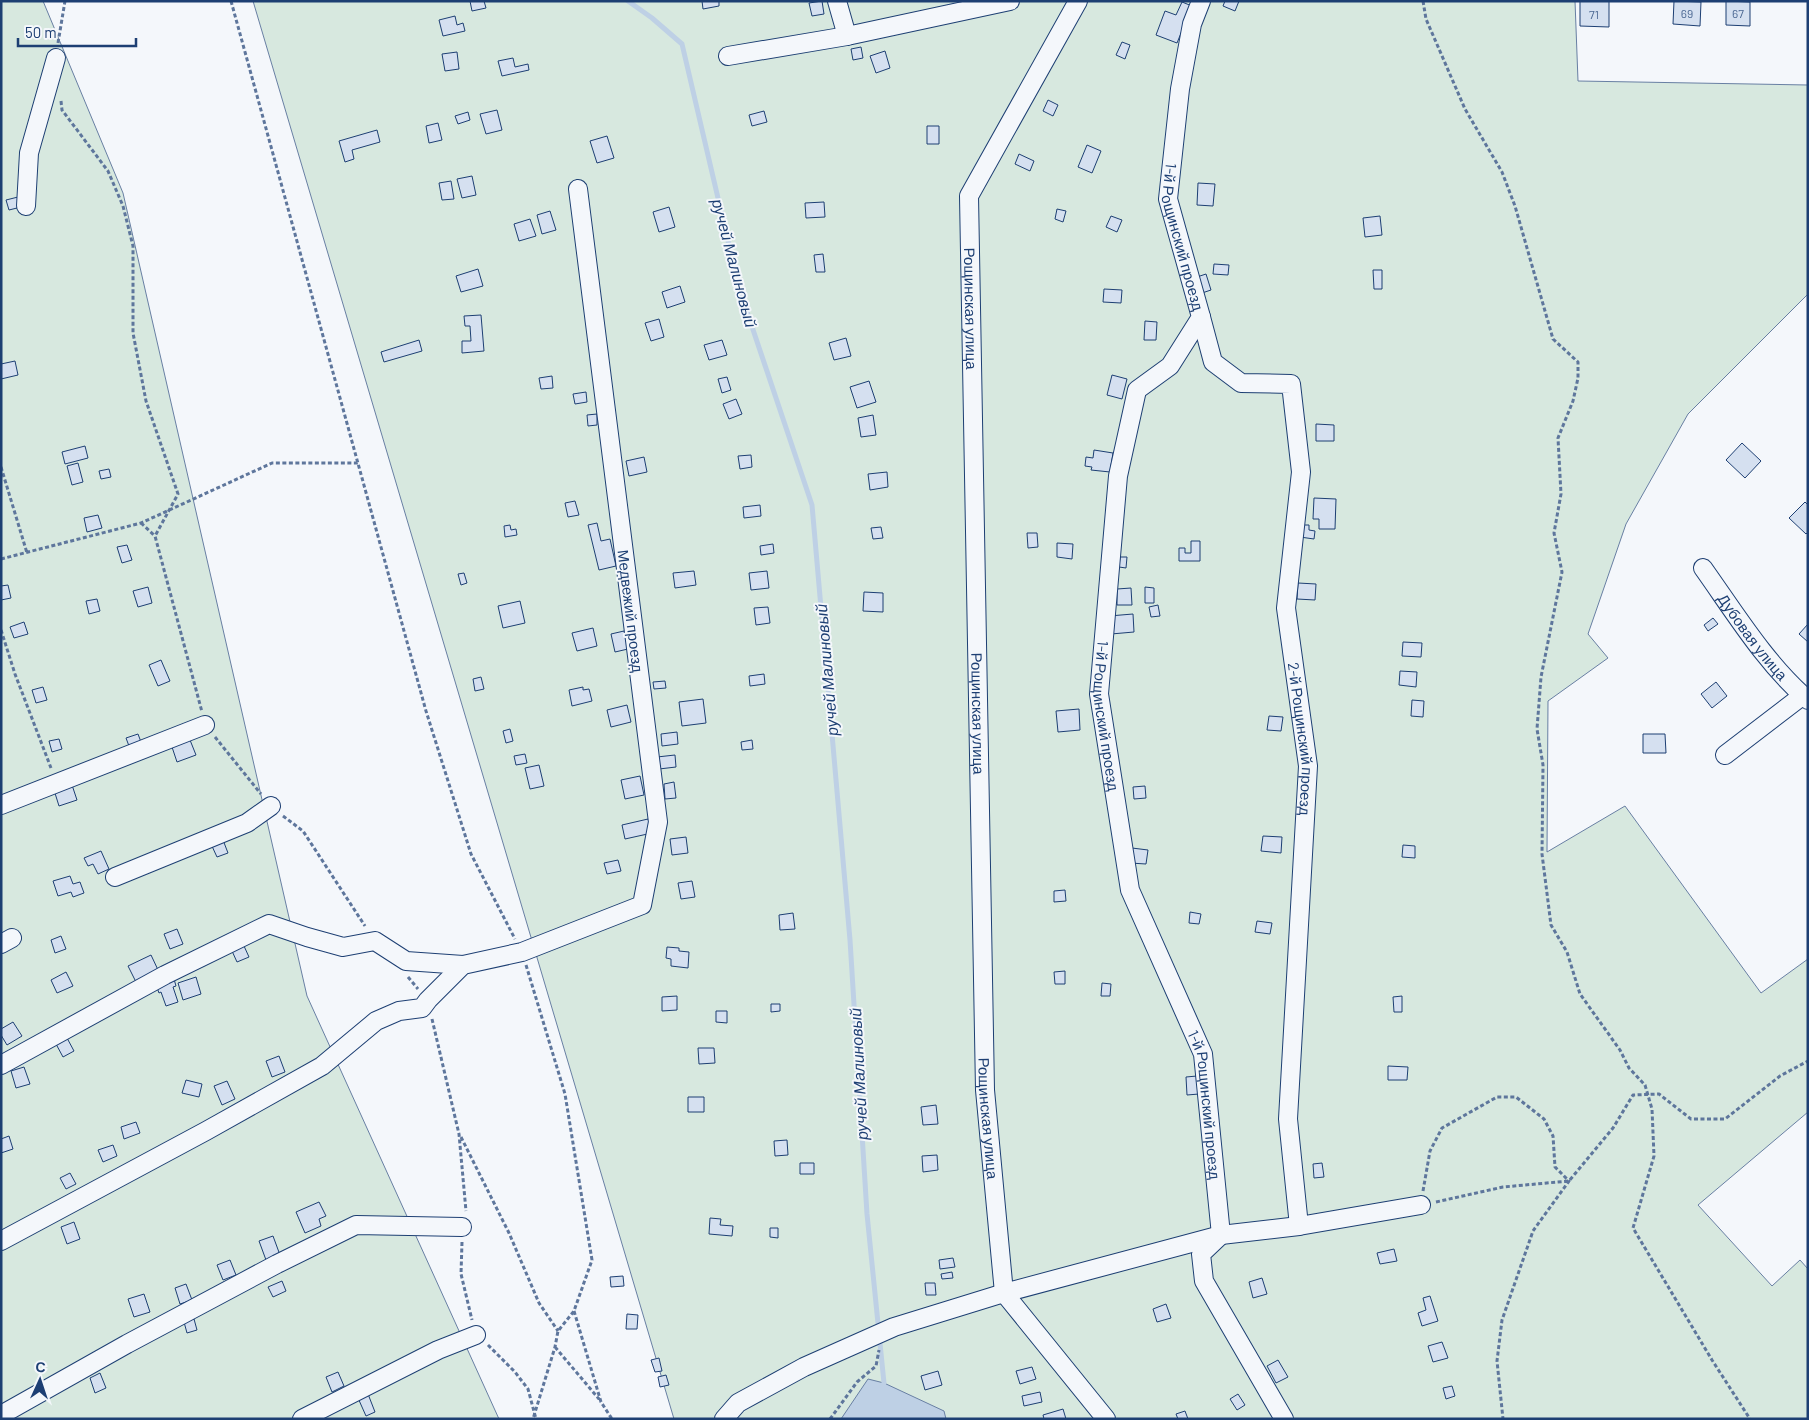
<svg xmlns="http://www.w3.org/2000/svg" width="1809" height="1420" viewBox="0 0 1809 1420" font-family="Barlow,sans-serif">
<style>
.green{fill:#d7e8df;stroke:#687fa3}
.water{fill:#bed0e5;stroke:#687fa3}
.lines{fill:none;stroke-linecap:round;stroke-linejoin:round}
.stream{stroke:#bed0e5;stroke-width:5}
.building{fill:#d5e0f0;stroke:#1d3f73}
.minor-casing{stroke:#1d3f73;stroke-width:20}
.path{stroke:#5e769c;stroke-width:3;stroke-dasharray:4 2.5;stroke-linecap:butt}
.minor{stroke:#f4f7fb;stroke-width:18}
.labels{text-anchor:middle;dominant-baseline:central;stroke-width:4;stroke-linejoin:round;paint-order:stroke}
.number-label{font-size:12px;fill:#4b6792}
.street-label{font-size:15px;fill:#1d3f73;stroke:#f4f7fb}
.water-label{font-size:16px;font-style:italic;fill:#1d3f73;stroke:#f4f7fb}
</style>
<rect width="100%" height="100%" fill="#f4f7fb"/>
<!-- green -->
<path class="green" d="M 1,1 L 43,1 L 123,193 L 307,996 L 499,1419 L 5,1419 L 1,1408 Z
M 253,1 L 1575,1 L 1578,81 L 1808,85 L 1808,294 L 1688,414 L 1626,524 L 1588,634 L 1608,658 L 1548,701 L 1547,852 L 1625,806 L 1761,993 L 1808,959 L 1808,1112 L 1698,1205 L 1772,1286 L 1800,1260 L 1808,1269 L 1808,1419 L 674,1419 Z"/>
<!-- water -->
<path class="water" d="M 868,1379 L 884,1383 L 944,1411 L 946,1419 L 841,1419 Z"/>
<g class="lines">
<!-- stream -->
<path class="stream" d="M 628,1 L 652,18 L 682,44 L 739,288 L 812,505 L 850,940 L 867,1214 L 884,1383"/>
</g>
<!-- building -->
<path class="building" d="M 470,1 L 484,1 L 486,8 L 472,11 Z
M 702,1 L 719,1 L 719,6 L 703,9 Z
M 822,1 L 824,14 L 812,16 L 809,3 Z
M 1225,1 L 1239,1 L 1235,11 L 1223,6 Z
M 1580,1 L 1609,1 L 1609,27 L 1580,26 Z
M 1674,1 L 1701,2 L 1700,26 L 1673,24 Z
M 1726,1 L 1750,2 L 1750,26 L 1726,25 Z
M 1182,2 L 1192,6 L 1177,43 L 1156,35 L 1165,11 L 1176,15 Z
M 455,16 L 457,25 L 463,23 L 465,31 L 443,36 L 439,20 Z
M 1122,42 L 1130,45 L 1125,59 L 1116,55 Z
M 861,47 L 863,58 L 853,60 L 851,49 Z
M 885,51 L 890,68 L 876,73 L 870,56 Z
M 457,52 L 459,69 L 445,71 L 442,54 Z
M 513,58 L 515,67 L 528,64 L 529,70 L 502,76 L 498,61 Z
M 1048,100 L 1058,105 L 1053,116 L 1043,111 Z
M 497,110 L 502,130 L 486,134 L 480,114 Z
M 764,111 L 767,122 L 752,126 L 749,115 Z
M 468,112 L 470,120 L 458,124 L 455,116 Z
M 438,123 L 442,140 L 429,143 L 426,126 Z
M 927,126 L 939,126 L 939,144 L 927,144 Z
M 377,130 L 380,142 L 352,150 L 354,159 L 345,162 L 339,141 Z
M 607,136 L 614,158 L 597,163 L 590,141 Z
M 1087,145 L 1101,151 L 1092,173 L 1078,167 Z
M 1019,154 L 1034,161 L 1030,171 L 1015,164 Z
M 472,176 L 476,195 L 462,198 L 457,179 Z
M 451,181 L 454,199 L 442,200 L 439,183 Z
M 1198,183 L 1215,184 L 1213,206 L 1197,205 Z
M 18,197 L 21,207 L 9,210 L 6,200 Z
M 824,202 L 825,217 L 806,218 L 805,203 Z
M 669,207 L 675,227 L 659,232 L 653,212 Z
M 1057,209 L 1066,211 L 1063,222 L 1055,219 Z
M 550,211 L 556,230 L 542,234 L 537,215 Z
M 1111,216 L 1122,220 L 1117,232 L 1106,227 Z
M 1380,216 L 1382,235 L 1365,237 L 1363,218 Z
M 530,219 L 536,236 L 519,241 L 514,224 Z
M 823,254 L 825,272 L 816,272 L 814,255 Z
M 1214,264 L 1229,265 L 1228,275 L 1213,274 Z
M 478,269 L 483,286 L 461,292 L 456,276 Z
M 1373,270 L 1382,270 L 1382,289 L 1374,289 Z
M 1206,274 L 1211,290 L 1196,295 L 1191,279 Z
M 680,286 L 685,302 L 667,308 L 662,292 Z
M 1104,289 L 1122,290 L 1121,303 L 1103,302 Z
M 481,315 L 484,351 L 462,353 L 462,341 L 471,341 L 470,326 L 465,326 L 464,316 Z
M 659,319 L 664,337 L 651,341 L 645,323 Z
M 1145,321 L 1157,322 L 1156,340 L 1144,340 Z
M 846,338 L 851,356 L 834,360 L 829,343 Z
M 419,340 L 422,351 L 384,362 L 381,352 Z
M 722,340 L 727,355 L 709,360 L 704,345 Z
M 15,361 L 18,375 L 1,379 L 1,364 Z
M 1112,375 L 1127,379 L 1122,399 L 1107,395 Z
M 552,376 L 553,388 L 541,389 L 539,378 Z
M 727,377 L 731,390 L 722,393 L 718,379 Z
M 869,381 L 876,402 L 857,408 L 850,387 Z
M 586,392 L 587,402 L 575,404 L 573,394 Z
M 736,399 L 742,414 L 729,419 L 723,404 Z
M 597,414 L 597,425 L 588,426 L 587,415 Z
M 873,415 L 876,435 L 861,437 L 858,418 Z
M 1316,424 L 1334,425 L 1334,441 L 1316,441 Z
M 1742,443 L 1761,461 L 1745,478 L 1726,460 Z
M 85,446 L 88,458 L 65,464 L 62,452 Z
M 1094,450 L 1113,453 L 1110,472 L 1091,470 L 1092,467 L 1085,466 L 1086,457 L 1093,458 Z
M 751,455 L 752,467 L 740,469 L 738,456 Z
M 644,457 L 647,472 L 629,476 L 626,461 Z
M 78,463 L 83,482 L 72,485 L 67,466 Z
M 109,469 L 111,477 L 101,479 L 99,471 Z
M 887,472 L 888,487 L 870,490 L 868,474 Z
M 1314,498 L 1336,499 L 1335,529 L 1319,529 L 1319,519 L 1313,519 Z
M 575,501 L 579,515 L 568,517 L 565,503 Z
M 1805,502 L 1808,505 L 1808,532 L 1806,534 L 1789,518 Z
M 760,505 L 761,516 L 744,518 L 743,507 Z
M 98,515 L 102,528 L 87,532 L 84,518 Z
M 597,523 L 601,541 L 610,539 L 616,566 L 599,570 L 588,525 Z
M 510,525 L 511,530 L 516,529 L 517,535 L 505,537 L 504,526 Z
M 1302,525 L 1309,525 L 1309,530 L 1315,531 L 1314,539 L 1300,537 Z
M 881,527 L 883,538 L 873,539 L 871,528 Z
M 1027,533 L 1037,533 L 1038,547 L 1028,548 Z
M 1191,541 L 1200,541 L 1200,561 L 1179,561 L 1179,548 L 1185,548 L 1185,553 L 1191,553 Z
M 1057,543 L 1073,544 L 1072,559 L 1057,557 Z
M 773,544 L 774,553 L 761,555 L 760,546 Z
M 127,545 L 132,560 L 122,563 L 117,547 Z
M 1120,557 L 1127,557 L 1126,568 L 1119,567 Z
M 694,571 L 696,585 L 675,588 L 673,573 Z
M 767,571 L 769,588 L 751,590 L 749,573 Z
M 464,573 L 467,583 L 461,585 L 458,574 Z
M 1298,583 L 1316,584 L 1315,600 L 1297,599 Z
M 8,585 L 11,598 L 1,600 L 1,586 Z
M 148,587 L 152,603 L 138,607 L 133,591 Z
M 1145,587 L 1154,588 L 1154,603 L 1145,603 Z
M 1131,588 L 1132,605 L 1117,605 L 1117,589 Z
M 864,592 L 883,593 L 883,612 L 863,611 Z
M 97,599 L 100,611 L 89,614 L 86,601 Z
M 520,601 L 525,623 L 503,628 L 498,606 Z
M 1158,605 L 1160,616 L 1151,617 L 1149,607 Z
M 768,607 L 770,623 L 756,625 L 754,608 Z
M 1133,614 L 1134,632 L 1111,634 L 1109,616 Z
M 1713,618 L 1718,624 L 1708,631 L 1704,625 Z
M 24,622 L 28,634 L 14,638 L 10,627 Z
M 1808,624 L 1808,642 L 1799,634 Z
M 593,628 L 597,646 L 577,651 L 572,633 Z
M 624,631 L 628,649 L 615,652 L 611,634 Z
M 1403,642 L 1422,643 L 1421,657 L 1402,656 Z
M 161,660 L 170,681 L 158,686 L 149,665 Z
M 1400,671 L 1417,672 L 1416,687 L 1399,685 Z
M 764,674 L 765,684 L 750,686 L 749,676 Z
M 481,677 L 484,689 L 475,691 L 473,679 Z
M 665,681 L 666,688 L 654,689 L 653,682 Z
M 1716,682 L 1727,696 L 1712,708 L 1701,694 Z
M 43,687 L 47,700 L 36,703 L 32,690 Z
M 583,687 L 583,690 L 589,689 L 592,701 L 572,706 L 569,690 Z
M 703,699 L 706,723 L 682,726 L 679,702 Z
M 1412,700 L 1424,701 L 1423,717 L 1411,716 Z
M 627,705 L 631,722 L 611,727 L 607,710 Z
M 1079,709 L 1080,730 L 1058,732 L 1056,711 Z
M 1269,716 L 1283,717 L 1281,731 L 1267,730 Z
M 510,729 L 513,741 L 506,743 L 503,731 Z
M 677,732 L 678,744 L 662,746 L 661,734 Z
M 138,734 L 141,742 L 129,746 L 126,738 Z
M 1643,734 L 1665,734 L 1666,753 L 1643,753 Z
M 59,739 L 62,749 L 52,752 L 49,741 Z
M 190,740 L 196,755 L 177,762 L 172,747 Z
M 752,740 L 753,749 L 742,750 L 741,742 Z
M 525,754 L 527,763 L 516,765 L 514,756 Z
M 675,755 L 676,767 L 659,769 L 657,757 Z
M 539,765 L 544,786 L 530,789 L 525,768 Z
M 640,776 L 644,795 L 625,799 L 621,780 Z
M 674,782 L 676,798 L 665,799 L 664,784 Z
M 72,785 L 77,800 L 59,806 L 54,790 Z
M 1145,786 L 1146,798 L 1134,799 L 1133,787 Z
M 648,819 L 652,833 L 625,839 L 622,825 Z
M 1263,836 L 1282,837 L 1281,853 L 1261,851 Z
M 686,837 L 688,853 L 672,855 L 670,839 Z
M 223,840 L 228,853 L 217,857 L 211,844 Z
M 1403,845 L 1415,846 L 1415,858 L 1402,857 Z
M 1132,848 L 1148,850 L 1146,864 L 1130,863 Z
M 101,851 L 109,869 L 98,874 L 93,864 L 88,866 L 84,858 Z
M 618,860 L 621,871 L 607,874 L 604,863 Z
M 70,876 L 73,884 L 80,882 L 84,893 L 73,897 L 71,892 L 58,896 L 53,881 Z
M 692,881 L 695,897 L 681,899 L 678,883 Z
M 1065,890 L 1066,901 L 1054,902 L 1054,891 Z
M 1190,912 L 1201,914 L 1199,924 L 1189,923 Z
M 793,913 L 795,929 L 780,930 L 779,915 Z
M 1257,921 L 1272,923 L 1270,934 L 1255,932 Z
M 177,929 L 183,944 L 170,949 L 164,934 Z
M 61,936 L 66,949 L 55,953 L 51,940 Z
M 244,946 L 249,957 L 237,962 L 232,951 Z
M 667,947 L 679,948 L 679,951 L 689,952 L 688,968 L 671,966 L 671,959 L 666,958 Z
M 151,955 L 159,972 L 136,982 L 128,966 Z
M 1065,971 L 1065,984 L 1055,984 L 1054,972 Z
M 66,972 L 73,986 L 57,993 L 51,980 Z
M 196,977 L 201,994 L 183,1000 L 178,983 Z
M 174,979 L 176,986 L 173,987 L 178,1002 L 166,1006 L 161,992 L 159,993 L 156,985 Z
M 1102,983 L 1111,984 L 1110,996 L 1101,996 Z
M 677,996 L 677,1010 L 662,1011 L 662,997 Z
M 1402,996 L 1402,1012 L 1394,1012 L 1393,997 Z
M 771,1004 L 780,1004 L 780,1011 L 771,1012 Z
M 716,1011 L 727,1011 L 727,1023 L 716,1022 Z
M 13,1022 L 22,1036 L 7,1045 L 1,1035 L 1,1029 Z
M 67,1038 L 74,1051 L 63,1057 L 56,1044 Z
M 698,1048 L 714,1048 L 715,1063 L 699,1064 Z
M 279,1056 L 285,1072 L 272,1077 L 266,1061 Z
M 1388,1066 L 1408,1067 L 1407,1080 L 1388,1080 Z
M 24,1067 L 30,1084 L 16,1088 L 11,1071 Z
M 1197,1076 L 1199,1094 L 1187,1095 L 1186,1077 Z
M 186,1080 L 202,1084 L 199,1097 L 182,1093 Z
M 227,1081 L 235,1099 L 222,1105 L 214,1086 Z
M 688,1097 L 704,1097 L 704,1112 L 688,1112 Z
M 936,1105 L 938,1124 L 923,1125 L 921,1107 Z
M 136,1122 L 140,1133 L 124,1139 L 121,1127 Z
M 9,1136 L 13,1149 L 1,1153 L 1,1139 Z
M 787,1140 L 788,1155 L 775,1156 L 774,1141 Z
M 113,1145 L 117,1156 L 103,1162 L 98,1150 Z
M 937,1155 L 938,1170 L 923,1172 L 922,1156 Z
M 800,1163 L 814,1163 L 814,1174 L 800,1174 Z
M 1322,1163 L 1324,1177 L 1314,1178 L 1313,1164 Z
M 70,1173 L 76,1184 L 66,1189 L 60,1178 Z
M 319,1202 L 326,1216 L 319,1219 L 321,1226 L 305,1233 L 296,1212 Z
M 710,1218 L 721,1219 L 720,1225 L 733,1226 L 732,1236 L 709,1234 Z
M 74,1222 L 80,1239 L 67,1244 L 61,1227 Z
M 770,1228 L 778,1228 L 778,1238 L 770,1237 Z
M 273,1236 L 280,1255 L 266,1260 L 259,1241 Z
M 1394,1249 L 1397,1261 L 1380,1264 L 1377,1253 Z
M 953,1258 L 955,1267 L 940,1269 L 939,1260 Z
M 230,1260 L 236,1275 L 223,1280 L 217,1265 Z
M 952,1272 L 953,1278 L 942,1279 L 941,1274 Z
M 623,1276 L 624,1286 L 611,1287 L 610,1277 Z
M 1262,1278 L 1267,1294 L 1253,1298 L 1249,1282 Z
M 282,1281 L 286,1291 L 273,1297 L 268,1287 Z
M 925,1283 L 935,1283 L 936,1295 L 926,1295 Z
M 186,1284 L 192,1300 L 180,1304 L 175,1288 Z
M 144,1294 L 150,1312 L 134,1317 L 128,1299 Z
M 1430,1296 L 1438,1321 L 1422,1326 L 1418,1313 L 1426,1310 L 1423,1298 Z
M 1166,1304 L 1171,1318 L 1157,1322 L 1153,1309 Z
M 627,1314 L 638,1315 L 637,1329 L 626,1329 Z
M 194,1319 L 197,1330 L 187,1333 L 184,1322 Z
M 1442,1342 L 1448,1358 L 1433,1362 L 1428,1346 Z
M 659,1358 L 662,1371 L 655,1372 L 651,1360 Z
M 1278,1360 L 1288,1377 L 1276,1383 L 1267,1366 Z
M 1032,1367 L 1036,1379 L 1020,1384 L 1016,1371 Z
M 938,1371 L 942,1385 L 925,1390 L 921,1376 Z
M 338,1372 L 344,1386 L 332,1392 L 326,1377 Z
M 100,1373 L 106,1388 L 95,1393 L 90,1378 Z
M 666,1375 L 669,1385 L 660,1387 L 658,1377 Z
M 1452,1386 L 1455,1396 L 1446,1399 L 1443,1388 Z
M 1040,1392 L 1042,1402 L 1024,1406 L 1022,1396 Z
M 368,1394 L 375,1412 L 366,1416 L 358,1398 Z
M 1238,1394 L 1245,1405 L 1237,1410 L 1230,1399 Z
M 1063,1409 L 1066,1419 L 1044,1419 L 1043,1415 Z
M 1185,1411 L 1188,1419 L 1178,1419 L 1176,1414 Z"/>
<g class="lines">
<defs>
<g id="minor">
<path d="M 837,1 L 847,36 L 1010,1"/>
<path id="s1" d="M 1078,1 L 969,196 L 985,1090 L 1004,1293 L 1106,1419"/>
<path id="s2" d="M 1201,1 L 1192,24 L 1180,89 L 1168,199 L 1201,317 L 1170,366 L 1137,390 L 1118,476 L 1099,694 L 1130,890 L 1203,1054 L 1221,1235 L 1201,1254 L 1204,1281 L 1284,1419"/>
<path d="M 728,56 L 847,36"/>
<path d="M 26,206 L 29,153 L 56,58"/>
<path id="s3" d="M 1201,317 L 1213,362 L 1241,383 L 1291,384 L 1301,472 L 1286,608 L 1308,766 L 1288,1119 L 1299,1226"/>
<path id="s4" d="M 1703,568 C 1735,613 1766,664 1808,700"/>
<path d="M 1725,755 L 1802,696"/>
<path d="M 1,805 L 205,725"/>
<path d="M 115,877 L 247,823 L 271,806"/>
<path d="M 1,944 L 12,938"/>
<path d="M 1,1065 L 165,975 L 269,924 L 307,937 L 343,947 L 375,941 L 406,961 L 463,965"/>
<path d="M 1,1241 L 206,1131 L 322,1066 L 376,1021 L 399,1011 L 422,1008 L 428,1000 L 463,965 L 522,952 L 642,905 L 658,822 L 578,189"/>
<path d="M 1,1415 L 127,1344 L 277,1264 L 356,1225 L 462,1227"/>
<path d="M 302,1419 L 438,1350 L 476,1335"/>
<path d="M 724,1419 L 738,1403 L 804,1367 L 894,1327 L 1004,1293 L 1221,1235 L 1299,1226 L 1421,1205"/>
</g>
</defs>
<!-- minor casing -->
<use href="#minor" class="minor-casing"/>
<!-- path -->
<path class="path" d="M 231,1 L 426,711 L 471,854 L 515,939
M 1423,1 L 1426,19 L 1465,109 L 1502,172 L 1515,206 L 1553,339 L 1578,362 L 1578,378 L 1573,401 L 1558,438 L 1561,494 L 1554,533 L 1562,572 L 1541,677 L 1537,729 L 1543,765 L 1542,854 L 1551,925 L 1567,952 L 1580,994 L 1620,1050 L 1629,1068 L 1645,1085 L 1652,1109 L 1654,1156 L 1633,1228 L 1712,1360 L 1750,1419
M 58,43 L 65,1
M 61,101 L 62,110 L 108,171 L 123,206 L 133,246 L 133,333 L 146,401 L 178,494 L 155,536 L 202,712
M 1,467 L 27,553
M 141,523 L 155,536
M 1,559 L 141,523 L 272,463 L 359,463
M 1,630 L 15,674 L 51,768
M 215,737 L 261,794
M 283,816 L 303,831 L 365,926
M 526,965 L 565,1094 L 592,1260 L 574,1311 L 558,1331 L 555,1347 L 533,1419
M 408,977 L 418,989
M 432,1019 L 459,1134 L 466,1211
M 461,1137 L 509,1233 L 539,1303 L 558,1331
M 1423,1191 L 1430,1151 L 1442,1128 L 1497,1097 L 1516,1097 L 1544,1119 L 1553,1136 L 1555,1167 L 1569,1181 L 1533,1231 L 1502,1320 L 1497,1361 L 1503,1419
M 1436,1202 L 1503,1187 L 1569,1181 L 1613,1128 L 1633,1095 L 1659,1094 L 1691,1119 L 1725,1119 L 1780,1076 L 1808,1061
M 462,1242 L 461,1274 L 472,1320
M 574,1311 L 601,1402 L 612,1419
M 488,1345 L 515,1372 L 528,1389 L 536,1419
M 555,1347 L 599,1399
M 830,1419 L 857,1382 L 876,1366 L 879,1350"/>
<!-- minor -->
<use href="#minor" class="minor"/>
</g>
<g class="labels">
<!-- number labels -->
<g class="number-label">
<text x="1687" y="13">69</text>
<text x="1738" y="13">67</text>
<text x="1594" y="14">71</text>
</g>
<!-- street labels -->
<g class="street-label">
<text stroke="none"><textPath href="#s2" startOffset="241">1-й Рощинский проезд</textPath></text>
<text stroke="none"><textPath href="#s1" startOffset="336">Рощинская улица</textPath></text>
<text transform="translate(631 611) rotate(83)">Медвежий проезд</text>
<text stroke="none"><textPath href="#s4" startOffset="85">Дубовая улица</textPath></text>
<text stroke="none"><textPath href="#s1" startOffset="741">Рощинская улица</textPath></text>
<text stroke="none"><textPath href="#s2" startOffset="752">1-й Рощинский проезд</textPath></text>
<text stroke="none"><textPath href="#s3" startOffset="489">2-й Рощинский проезд</textPath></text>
<text stroke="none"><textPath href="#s2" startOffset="1158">1-й Рощинский проезд</textPath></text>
<text stroke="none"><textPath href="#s1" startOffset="1146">Рощинская улица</textPath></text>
</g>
<!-- water labels -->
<g class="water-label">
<text transform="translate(735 263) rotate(75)">ручей Малиновый</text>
<text transform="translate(826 670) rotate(-95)">ручей Малиновый</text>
<text transform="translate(858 1074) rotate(-93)">ручей Малиновый</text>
</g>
</g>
<!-- border -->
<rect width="1809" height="1420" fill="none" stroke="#1d3f73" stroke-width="5"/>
<!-- north arrow -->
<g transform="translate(40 1380) rotate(3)" stroke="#f4f7fb" stroke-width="4" paint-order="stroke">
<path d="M0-4L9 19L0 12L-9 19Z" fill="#1d3f73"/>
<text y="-8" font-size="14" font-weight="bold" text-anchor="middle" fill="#1d3f73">С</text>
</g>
<!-- scale -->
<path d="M18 38v8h118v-8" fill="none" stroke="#1d3f73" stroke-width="2.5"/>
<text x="25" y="38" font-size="15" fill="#1d3f73" stroke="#f4f7fb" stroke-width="4" paint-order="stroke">50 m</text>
</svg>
